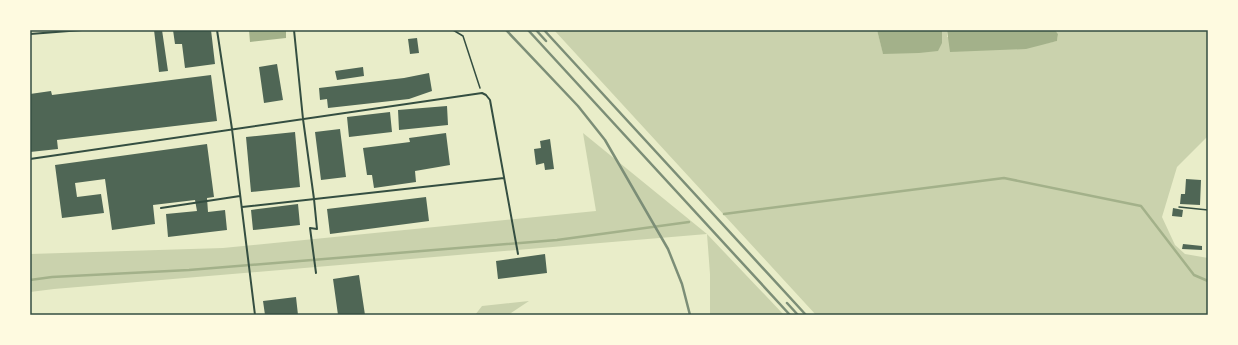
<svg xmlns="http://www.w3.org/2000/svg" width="1238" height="345" viewBox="0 0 1238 345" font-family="Roboto,sans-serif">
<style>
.green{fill:#cad2ad}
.water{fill:#a3b18a}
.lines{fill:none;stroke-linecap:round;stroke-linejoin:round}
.stream{stroke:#a3b18a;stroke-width:2.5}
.building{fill:#4f6655}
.path{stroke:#344e41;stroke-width:1.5}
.service{stroke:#344e41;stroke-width:2}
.rail{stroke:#7c8e77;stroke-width:2.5}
.neatline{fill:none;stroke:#344e41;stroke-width:1.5}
</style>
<rect width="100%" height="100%" fill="#e9edc9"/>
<!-- green -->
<path class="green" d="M 554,30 L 877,30 L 883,53 L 942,43 L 942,30 L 947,30 L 947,37 L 1043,44 L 1057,41 L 1058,34 L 1055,30 L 1208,30 L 1208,136 L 1177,167 L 1162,217 L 1175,245 L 1185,254 L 1208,258 L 1208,315 L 816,315 Z
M 583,133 L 707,234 L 784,315 L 710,315 L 710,274 L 707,234 L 54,289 L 30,292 L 30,254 L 223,248 L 596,211 Z
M 529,301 L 508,315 L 475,315 L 482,306 Z"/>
<!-- water -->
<path class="water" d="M 249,30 L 286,30 L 286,38 L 250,42 Z
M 877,30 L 942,30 L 942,43 L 938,51 L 919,53 L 883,54 Z
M 947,30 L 1055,30 L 1058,34 L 1057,41 L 1026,49 L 950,52 Z"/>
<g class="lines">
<!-- stream -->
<path class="stream" d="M 724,214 L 1004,178 L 1141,206 L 1194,275 L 1208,281
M 30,280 L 52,277 L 189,270 L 557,240 L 689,222"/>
</g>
<!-- building -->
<path class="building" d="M 154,30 L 162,30 L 168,71 L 159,72 Z
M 173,30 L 211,30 L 215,64 L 185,68 L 182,44 L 175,44 Z
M 417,38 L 419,53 L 410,54 L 408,39 Z
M 277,64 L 283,100 L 264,103 L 259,67 Z
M 363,67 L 364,76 L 337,80 L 335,71 Z
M 429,73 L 432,91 L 409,99 L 328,108 L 327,99 L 320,100 L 319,88 L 404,78 Z
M 211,75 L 217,121 L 57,140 L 58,149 L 30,152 L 30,94 L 51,91 L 52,95 Z
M 447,106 L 448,125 L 399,130 L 398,110 Z
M 390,112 L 392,132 L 349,137 L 347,117 Z
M 340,129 L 346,177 L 321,180 L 315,132 Z
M 295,132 L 300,187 L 251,192 L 246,137 Z
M 446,133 L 450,165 L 415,171 L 416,182 L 374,188 L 372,175 L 367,175 L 363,148 L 410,142 L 409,138 Z
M 550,139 L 554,169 L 545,170 L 544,163 L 536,165 L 534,149 L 541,148 L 540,141 Z
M 207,144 L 214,197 L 207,198 L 208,212 L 225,210 L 227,230 L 168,237 L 166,214 L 197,211 L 195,200 L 153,205 L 155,224 L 112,230 L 105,179 L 75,183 L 77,197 L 101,194 L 104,213 L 62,218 L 55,165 Z
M 1186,179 L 1201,180 L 1200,205 L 1180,204 L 1181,194 L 1185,194 Z
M 426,197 L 429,221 L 330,234 L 327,209 Z
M 298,204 L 300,225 L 253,230 L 251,210 Z
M 1173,208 L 1183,210 L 1182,217 L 1172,216 Z
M 1183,244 L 1202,246 L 1202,250 L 1182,249 Z
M 545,254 L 547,273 L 498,279 L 496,261 Z
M 359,275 L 365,315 L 338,315 L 333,279 Z
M 296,297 L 298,315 L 265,315 L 263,301 Z"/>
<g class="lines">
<!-- path -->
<path class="path" d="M 453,30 L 463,36 L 480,88
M 1179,207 L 1208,210"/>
<!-- service -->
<path class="service" d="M 217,30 L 232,129 L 255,315
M 294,30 L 303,119 L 314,199 L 317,229 L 310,228 L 316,273
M 30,34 L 82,30
M 30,159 L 482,93 L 486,95 L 490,100 L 518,254
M 242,207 L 504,178
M 161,208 L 240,196"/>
<!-- rail -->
<path class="rail" d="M 506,30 L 578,106 L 605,140 L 668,249 L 682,284 L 690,315
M 528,30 L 790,315
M 536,30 L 546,41
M 544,30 L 806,315
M 787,303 L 798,315"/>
</g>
<!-- border -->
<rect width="1238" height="345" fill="none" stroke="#fefae0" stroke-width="62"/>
<rect x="31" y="31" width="1176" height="283" class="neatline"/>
</svg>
